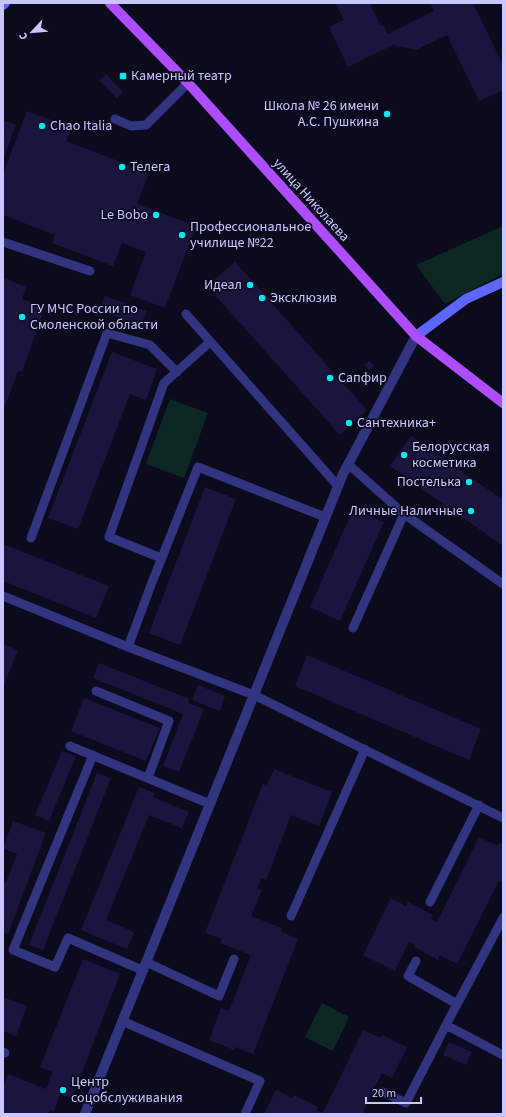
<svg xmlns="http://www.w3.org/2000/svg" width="506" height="1117" viewBox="0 0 506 1117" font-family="'Source Sans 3',sans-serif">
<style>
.green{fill:#0d2724}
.building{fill:#1a153f}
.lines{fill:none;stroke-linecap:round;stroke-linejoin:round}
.lane{stroke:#31347f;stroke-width:9}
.street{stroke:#31347f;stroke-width:10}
.secondary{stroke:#5d65ff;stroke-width:10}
.primary{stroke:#ae4dff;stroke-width:10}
.poi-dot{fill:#00ebf1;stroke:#0c0a1d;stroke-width:1.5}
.labels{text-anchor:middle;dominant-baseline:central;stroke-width:3.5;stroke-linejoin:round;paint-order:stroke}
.poi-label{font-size:14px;fill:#c8c6ff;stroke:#0c0a1d;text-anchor:start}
.street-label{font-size:14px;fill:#c8c6ff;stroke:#0c0a1d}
</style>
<rect width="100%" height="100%" fill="#0c0a1d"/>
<!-- green -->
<path class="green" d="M 503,226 L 503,274 L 445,304 L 416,265 Z
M 170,399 L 208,413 L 184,478 L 146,464 Z
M 322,1003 L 349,1017 L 333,1051 L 305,1037 Z"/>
<!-- building -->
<path class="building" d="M 335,3 L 370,3 L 380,25 L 383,24 L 388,34 L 434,11 L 430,3 L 473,3 L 503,65 L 503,90 L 479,101 L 447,35 L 416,50 L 393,45 L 348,67 L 329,27 L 344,20 Z
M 106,74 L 123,92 L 117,98 L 99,80 Z
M 27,111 L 72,128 L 66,141 L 149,173 L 137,204 L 196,226 L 165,308 L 130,295 L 146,252 L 122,243 L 113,266 L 52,243 L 55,235 L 3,215 L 3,174 Z
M 3,120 L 16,125 L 3,160 Z
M 235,262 L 367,410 L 340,435 L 207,286 Z
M 3,278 L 26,287 L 22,299 L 45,307 L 22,372 L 18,371 L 3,411 Z
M 105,296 L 147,311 L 141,326 L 100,311 Z
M 112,352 L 157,369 L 146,400 L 130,394 L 78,529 L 48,518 Z
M 369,361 L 374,365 L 369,370 L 364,365 Z
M 411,436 L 503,500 L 503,546 L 390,466 Z
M 205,487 L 236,499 L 180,645 L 149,633 Z
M 353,509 L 384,522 L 340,621 L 310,607 Z
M 3,544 L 109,586 L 96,618 L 3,581 Z
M 3,644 L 18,650 L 3,687 Z
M 307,655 L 481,729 L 469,760 L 295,686 Z
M 99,663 L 189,699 L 188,703 L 204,709 L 179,772 L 163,766 L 183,714 L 93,678 Z
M 198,685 L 225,696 L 220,711 L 192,700 Z
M 84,698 L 160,728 L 146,761 L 71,731 Z
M 62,751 L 76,756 L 49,821 L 35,815 Z
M 274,769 L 332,792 L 319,826 L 291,815 L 266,880 L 261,878 L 257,888 L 262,890 L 251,916 L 282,928 L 281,932 L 298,939 L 253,1054 L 235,1047 L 234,1050 L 209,1040 L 221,1008 L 229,1011 L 251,955 L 220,943 L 222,939 L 205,933 L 263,784 L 267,785 Z
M 97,773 L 111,778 L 43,950 L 29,945 Z
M 139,787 L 155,793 L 153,797 L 189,812 L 182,828 L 149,815 L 106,920 L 134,932 L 127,949 L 81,930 Z
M 13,821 L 46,833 L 8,934 L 3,932 L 3,881 L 6,882 L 17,854 L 3,848 Z
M 479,837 L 497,846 L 499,843 L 503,845 L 503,883 L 499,881 L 457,964 L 440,955 L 438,960 L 414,947 L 415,945 L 409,942 L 395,971 L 363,955 L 391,898 L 406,906 L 408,902 L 433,915 L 431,919 L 437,922 Z
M 83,959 L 120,974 L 72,1098 L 60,1094 L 54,1111 L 50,1110 L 48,1114 L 3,1114 L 3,1087 L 8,1074 L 46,1089 L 52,1072 L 40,1067 Z
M 3,997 L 27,1006 L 16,1036 L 3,1031 Z
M 363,1030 L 381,1038 L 382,1035 L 407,1047 L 392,1078 L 382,1073 L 362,1114 L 264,1114 L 276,1090 L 292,1098 L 294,1095 L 318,1107 L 316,1110 L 323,1113 Z
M 449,1042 L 472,1052 L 466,1065 L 443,1055 Z"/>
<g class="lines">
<!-- lane -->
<path class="lane" d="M 115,119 L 131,126 L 146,125 L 188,83
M 3,242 L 90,271
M 186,314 L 338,486
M 348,464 L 404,514 L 503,584
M 31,538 L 107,333 L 150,345 L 177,372
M 161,558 L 109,537 L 164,383 L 210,342
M 3,596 L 128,647 L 254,695 L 503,818
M 353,628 L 404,514
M 128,647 L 151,585 L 198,467 L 325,517
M 96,691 L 169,721 L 148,778
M 70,746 L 210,804
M 93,755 L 13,950 L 55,967 L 68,938 L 142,970
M 430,902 L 479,805
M 291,916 L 365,749
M 416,961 L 408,976 L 457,1004
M 146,962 L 219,996 L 234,959
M 122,1021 L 260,1081 L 245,1114
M 446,1025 L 503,918
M 3,1052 L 5,1053
M 383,1092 L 406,1103 L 446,1025 L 503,1055"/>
<!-- street -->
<path class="street" d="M 85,1114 L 343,474 L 416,336"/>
<!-- secondary -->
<path class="secondary" d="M 3,5 L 5,3
M 416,336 L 466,299 L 503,282"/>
<!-- primary -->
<path class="primary" d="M 110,3 L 188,83 L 416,336 L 503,403"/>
</g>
<!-- markers -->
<g class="poi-dot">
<rect x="119" y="72" width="8" height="8" rx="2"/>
<circle cx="387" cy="114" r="4"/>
<circle cx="42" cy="126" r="4"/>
<circle cx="122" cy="167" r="4"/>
<circle cx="156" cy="215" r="4"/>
<circle cx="182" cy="235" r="4"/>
<circle cx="250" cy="285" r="4"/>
<circle cx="262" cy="298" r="4"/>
<circle cx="22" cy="317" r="4"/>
<circle cx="330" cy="378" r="4"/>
<circle cx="349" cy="423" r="4"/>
<circle cx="404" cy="455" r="4"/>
<circle cx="469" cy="482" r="4"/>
<circle cx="471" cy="511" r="4"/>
<circle cx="63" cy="1090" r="4"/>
</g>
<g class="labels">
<!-- poi labels -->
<g class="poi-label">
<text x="131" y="76">Камерный театр</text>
<text x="379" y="106" text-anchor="end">Школа № 26 имени<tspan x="379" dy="16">А.С. Пушкина</tspan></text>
<text x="50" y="126">Chao Italia</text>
<text x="130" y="167">Телега</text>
<text x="148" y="215" text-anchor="end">Le Bobo</text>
<text x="190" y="227">Профессиональное<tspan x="190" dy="16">училище №22</tspan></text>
<text x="242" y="285" text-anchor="end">Идеал</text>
<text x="270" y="298">Эксклюзив</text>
<text x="30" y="309">ГУ МЧС России по<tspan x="30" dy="16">Смоленской области</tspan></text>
<text x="338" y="378">Сапфир</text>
<text x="357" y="423">Сантехника+</text>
<text x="412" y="447">Белорусская<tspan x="412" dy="16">косметика</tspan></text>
<text x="461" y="482" text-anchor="end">Постелька</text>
<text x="463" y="511" text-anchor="end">Личные Наличные</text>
<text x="71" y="1082">Центр<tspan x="71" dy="16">соцобслуживания</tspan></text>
</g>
<!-- street labels -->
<g class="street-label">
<text transform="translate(311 200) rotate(48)">улица Николаева</text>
</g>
</g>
<!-- border -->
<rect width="506" height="1117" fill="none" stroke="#c8c6ff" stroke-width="8"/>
<!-- north arrow -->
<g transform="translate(32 32) rotate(244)" stroke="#0c0a1d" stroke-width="3" paint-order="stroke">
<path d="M0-3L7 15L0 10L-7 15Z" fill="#c8c6ff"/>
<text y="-6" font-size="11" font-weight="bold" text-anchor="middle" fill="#c8c6ff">С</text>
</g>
<!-- scale -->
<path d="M366 1097v6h55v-6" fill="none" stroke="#c8c6ff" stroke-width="2"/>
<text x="372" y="1097" font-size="12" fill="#c8c6ff" stroke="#0c0a1d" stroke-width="3" paint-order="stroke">20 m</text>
</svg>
